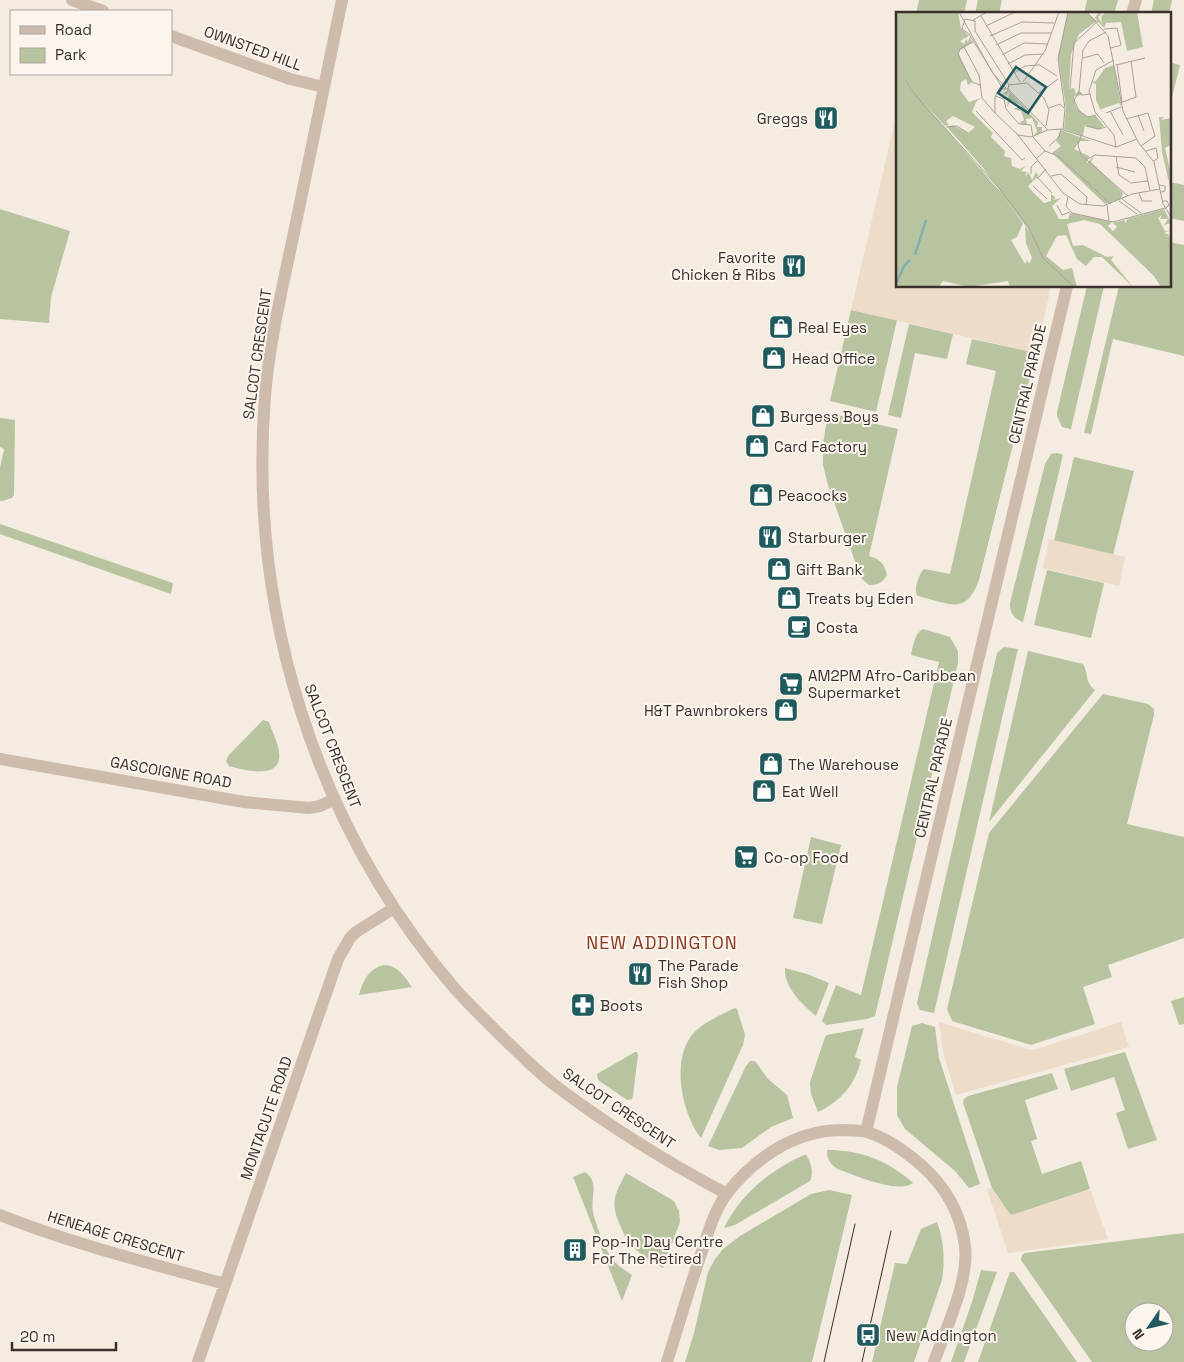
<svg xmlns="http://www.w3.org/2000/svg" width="1184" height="1362" viewBox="0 0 1184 1362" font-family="'Space Grotesk',sans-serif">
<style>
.green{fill:#b8c4a0;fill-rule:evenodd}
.plaza{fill:#ecdcc8}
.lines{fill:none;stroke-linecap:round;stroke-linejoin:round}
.minor{stroke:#cdbbac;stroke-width:12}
.tram{stroke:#3b302b;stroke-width:1}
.labels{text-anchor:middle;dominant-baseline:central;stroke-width:4;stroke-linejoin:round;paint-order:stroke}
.street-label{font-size:15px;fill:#3b302b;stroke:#fbf5ee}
.poi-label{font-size:15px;fill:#3b302b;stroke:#fbf5ee;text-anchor:start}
.quarter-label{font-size:18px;letter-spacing:1px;fill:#8c3b22;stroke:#fbf5ee}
.inset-river{fill:none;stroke:#7fb0b2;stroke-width:2.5}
.inset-road{fill:none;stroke:#aaa098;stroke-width:1}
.view{fill:#1f5a5e;fill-opacity:0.15;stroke:#1f5a5e;stroke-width:2.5}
.inset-edge{fill:none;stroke:#3b302b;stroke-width:2.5}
</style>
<rect width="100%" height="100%" fill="#f4ebe1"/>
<!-- green -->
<path class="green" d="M 919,0 L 967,0 L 964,14 L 916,14 Z
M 978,0 L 1002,0 L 999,14 L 975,14 Z
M 1087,0 L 1118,0 L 1114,14 L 1084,14 Z
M 1154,0 L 1172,0 L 1169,14 L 1151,14 Z
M 1172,63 L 1180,65 L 1170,105 L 1170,68 Z
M 1170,182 L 1184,185 L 1184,221 L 1170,218 Z
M 0,209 L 70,231 L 51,297 L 49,323 L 0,319 Z
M 1170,242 L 1184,245 L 1184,356 L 1113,339 L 1091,434 L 1084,433 L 1119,286 L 1170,286 Z
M 1087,286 L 1104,286 L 1071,429 L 1062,427 L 1057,416 L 1057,412 Z
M 851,310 L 897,320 L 876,412 L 830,401 Z
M 909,324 L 953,334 L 947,359 L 915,353 L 901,418 L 888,415 Z
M 972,339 L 1036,353 L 979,580 C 966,615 951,604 921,597 C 919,596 916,596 916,592 C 915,586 920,572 924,569 L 950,574 L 996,371 L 966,364 Z
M 828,413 L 898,429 L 869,556 C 880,559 884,563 887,575 C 882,583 878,585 869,585 L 862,579 L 858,570 L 828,485 L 823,465 L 823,444 Z
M 0,418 L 15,420 L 14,495 L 12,498 L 2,501 L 0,501 L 0,468 L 4,449 L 0,447 Z
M 1057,453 L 1063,455 L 1023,622 C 1013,618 1010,613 1010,603 L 1045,464 L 1051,454 Z
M 1074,457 L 1134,471 L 1113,555 L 1054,541 Z
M 0,524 L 173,583 L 171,594 L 0,534 Z
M 1047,570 L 1104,583 L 1091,638 L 1034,625 Z
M 923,629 L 950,637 L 958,651 L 958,663 L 875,1016 L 867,1019 L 826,1025 L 822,1021 L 836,985 L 861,995 L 939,662 L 911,655 C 913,647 914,633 923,629 Z
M 1004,647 L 1018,649 L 934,1013 L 920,1010 L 917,1003 L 997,653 Z
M 1028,651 L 1083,664 C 1089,674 1084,681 1095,690 L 989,822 Z
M 1103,694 L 1148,704 L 1154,709 L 1154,715 L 1127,824 L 1184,837 L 1184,938 L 1108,965 L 1112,977 L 1083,987 L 1095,1024 L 1031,1045 L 952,1021 L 947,1009 L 989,833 Z
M 263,720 L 269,722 C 272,732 278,742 279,752 C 283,781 244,770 229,766 L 226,761 L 228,756 Z
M 811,837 L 841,845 L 822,924 L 793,918 Z
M 383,965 C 398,965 404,976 412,987 L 359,995 C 363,980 368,970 383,965 Z
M 785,968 L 807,974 L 829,983 L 816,1016 C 802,1004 784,988 785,968 Z
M 1184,997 L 1184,1024 L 1179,1025 L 1171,1001 Z
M 735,1008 L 737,1009 L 745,1035 L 743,1045 L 701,1138 C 682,1114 671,1061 692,1035 C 703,1022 721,1015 735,1008 Z
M 922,1023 L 935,1027 L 939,1058 L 980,1184 L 969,1188 L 955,1171 L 905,1129 L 897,1115 L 897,1087 L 912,1026 Z
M 864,1028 L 855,1057 L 861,1060 C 855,1085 841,1101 818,1112 L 811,1094 L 810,1082 L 825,1037 L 827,1035 Z
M 635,1052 L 637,1052 L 638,1055 L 633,1095 L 632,1099 L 627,1100 L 598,1080 L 597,1074 Z
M 1125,1052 L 1157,1140 L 1128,1149 L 1116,1113 L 1125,1110 L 1114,1077 L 1071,1091 L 1064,1069 Z
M 750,1061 L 755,1061 L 768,1079 L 787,1095 L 793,1118 L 771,1127 L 742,1148 L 719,1150 L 708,1146 L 746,1066 Z
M 1052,1073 L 1058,1089 L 1025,1100 L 1037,1139 L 1031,1141 L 1042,1174 L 1081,1161 L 1090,1189 L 1012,1215 L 1009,1213 L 992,1188 L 963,1103 L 964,1099 L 968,1096 Z
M 827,1150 C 860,1150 888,1160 913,1183 C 898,1194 857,1176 840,1170 C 831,1166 827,1160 827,1150 Z
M 804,1155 L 806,1155 C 811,1162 814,1173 810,1181 L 735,1225 L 724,1228 C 741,1194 770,1170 804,1155 Z
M 585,1172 C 600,1182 590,1198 593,1212 C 596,1225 605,1250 613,1260 C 618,1266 625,1270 632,1275 L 622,1301 L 573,1177 Z
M 626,1173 L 674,1201 L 679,1211 L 680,1222 L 663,1268 C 642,1255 629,1249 620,1225 C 616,1216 613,1208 615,1198 C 617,1189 622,1181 626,1173 Z
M 829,1190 L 852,1195 L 812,1362 L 685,1362 L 694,1333 L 708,1272 L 715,1259 L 723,1249 L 740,1236 L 811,1194 Z
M 937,1222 C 944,1241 945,1260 942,1280 L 914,1362 L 872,1362 L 895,1263 L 907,1264 L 921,1229 Z
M 1184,1233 L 1184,1362 L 1092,1362 L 1021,1260 L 1022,1255 L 1025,1253 ZM 1134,1312 L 1164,1312 L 1164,1342 L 1134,1342 Z
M 981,1270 L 997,1272 L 964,1362 L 951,1362 L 972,1302 Z
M 1010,1272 L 1014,1272 L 1077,1362 L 978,1362 Z"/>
<!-- plaza -->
<path class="plaza" d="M 898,108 L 898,286 L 1051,286 L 1036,353 L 851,310 Z
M 1049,539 L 1125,557 L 1119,586 L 1043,568 Z
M 939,1022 L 1031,1050 L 1037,1049 L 1121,1022 L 1129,1047 L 956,1095 L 943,1052 Z
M 992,1188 L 1009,1213 L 1012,1215 L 1090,1189 L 1108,1239 L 1008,1253 L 987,1189 Z"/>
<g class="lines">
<!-- minor -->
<path class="minor" d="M 72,0 L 103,11
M 342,0 C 327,73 312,146 297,218 C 285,277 270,336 265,396 C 248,611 315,826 456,990 C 478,1014 501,1036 525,1059 C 535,1068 545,1078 556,1086 C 610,1127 667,1162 727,1194
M 1132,14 L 1136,0
M 171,36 L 290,79 L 324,87
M 0,759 L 244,802 L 309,808 L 320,806 L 335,799
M 866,1132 L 1067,286
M 0,1215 C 73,1244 149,1263 225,1284
M 198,1362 L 338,959 L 350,938 L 356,932 L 394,908
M 667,1362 C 678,1327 688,1292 700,1257 C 707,1236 714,1210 728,1192 C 756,1157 795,1131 840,1130 C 849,1130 858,1130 867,1132 C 887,1138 905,1151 921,1165 C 945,1186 961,1214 965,1246 C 969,1282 946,1328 934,1362"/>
<!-- tram -->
<path class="tram" d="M 824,1362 L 855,1224
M 862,1362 L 891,1231"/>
</g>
<!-- icons -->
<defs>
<symbol id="restaurant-square" viewBox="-11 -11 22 22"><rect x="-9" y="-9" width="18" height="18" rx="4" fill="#1f5a5e" stroke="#fbf5ee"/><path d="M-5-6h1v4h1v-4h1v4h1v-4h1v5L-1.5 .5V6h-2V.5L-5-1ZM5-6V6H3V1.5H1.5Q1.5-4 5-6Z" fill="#fff"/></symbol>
<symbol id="shop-square" viewBox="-11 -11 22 22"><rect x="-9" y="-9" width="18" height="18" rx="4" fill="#1f5a5e" stroke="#fbf5ee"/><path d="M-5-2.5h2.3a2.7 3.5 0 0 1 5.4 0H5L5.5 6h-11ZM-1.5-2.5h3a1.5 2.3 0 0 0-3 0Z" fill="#fff"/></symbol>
<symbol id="cafe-square" viewBox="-11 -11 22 22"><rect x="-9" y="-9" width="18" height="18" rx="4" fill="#1f5a5e" stroke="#fbf5ee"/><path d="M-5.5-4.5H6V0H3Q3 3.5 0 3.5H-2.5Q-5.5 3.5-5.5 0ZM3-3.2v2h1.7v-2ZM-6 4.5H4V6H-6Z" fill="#fff"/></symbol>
<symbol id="supermarket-square" viewBox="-11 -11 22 22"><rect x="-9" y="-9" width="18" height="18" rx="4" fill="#1f5a5e" stroke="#fbf5ee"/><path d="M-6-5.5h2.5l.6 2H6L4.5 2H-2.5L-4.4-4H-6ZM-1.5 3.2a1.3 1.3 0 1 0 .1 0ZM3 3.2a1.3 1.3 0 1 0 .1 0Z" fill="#fff"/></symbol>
<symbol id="pharmacy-square" viewBox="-11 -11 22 22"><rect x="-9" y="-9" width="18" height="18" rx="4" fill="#1f5a5e" stroke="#fbf5ee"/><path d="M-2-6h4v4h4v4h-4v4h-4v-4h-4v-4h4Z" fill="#fff"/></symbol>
<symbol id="building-square" viewBox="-11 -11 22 22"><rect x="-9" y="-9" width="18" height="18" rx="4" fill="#1f5a5e" stroke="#fbf5ee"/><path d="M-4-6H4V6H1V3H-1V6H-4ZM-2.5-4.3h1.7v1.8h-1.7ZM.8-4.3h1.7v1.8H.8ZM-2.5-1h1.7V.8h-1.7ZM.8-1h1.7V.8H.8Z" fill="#fff"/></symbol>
<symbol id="bus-square" viewBox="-11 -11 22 22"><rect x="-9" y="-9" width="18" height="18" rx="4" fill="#1f5a5e" stroke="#fbf5ee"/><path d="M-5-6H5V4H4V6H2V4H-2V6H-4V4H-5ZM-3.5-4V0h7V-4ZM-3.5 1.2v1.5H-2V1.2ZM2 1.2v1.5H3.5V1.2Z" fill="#fff"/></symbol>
</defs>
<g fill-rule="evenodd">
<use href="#restaurant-square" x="812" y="104" width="28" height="28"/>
<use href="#restaurant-square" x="780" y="252" width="28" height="28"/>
<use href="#shop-square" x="767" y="313" width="28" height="28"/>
<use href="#shop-square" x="760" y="344" width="28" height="28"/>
<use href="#shop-square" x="749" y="402" width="28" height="28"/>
<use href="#shop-square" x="743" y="432" width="28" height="28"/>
<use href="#shop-square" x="747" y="481" width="28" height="28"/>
<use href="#restaurant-square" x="756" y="523" width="28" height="28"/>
<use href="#shop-square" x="765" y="555" width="28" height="28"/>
<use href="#shop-square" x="775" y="584" width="28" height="28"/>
<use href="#cafe-square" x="785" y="613" width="28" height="28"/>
<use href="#supermarket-square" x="777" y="670" width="28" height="28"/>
<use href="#shop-square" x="772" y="696" width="28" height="28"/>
<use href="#shop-square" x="757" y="750" width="28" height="28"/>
<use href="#shop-square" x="750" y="777" width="28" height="28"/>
<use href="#supermarket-square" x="732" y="843" width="28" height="28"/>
<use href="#restaurant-square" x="626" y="960" width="28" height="28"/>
<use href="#pharmacy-square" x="569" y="991" width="28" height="28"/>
<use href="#building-square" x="561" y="1236" width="28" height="28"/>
<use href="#bus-square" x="854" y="1321" width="28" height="28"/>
</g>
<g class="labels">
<!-- street labels -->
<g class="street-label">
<text transform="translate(253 48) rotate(20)">OWNSTED HILL</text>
<text transform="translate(257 354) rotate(-82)">SALCOT CRESCENT</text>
<text transform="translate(1027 384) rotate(-77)">CENTRAL PARADE</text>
<text transform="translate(333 746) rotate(69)">SALCOT CRESCENT</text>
<text transform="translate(171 772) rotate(10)">GASCOIGNE ROAD</text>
<text transform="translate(933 778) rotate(-77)">CENTRAL PARADE</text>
<text transform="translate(619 1108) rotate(34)">SALCOT CRESCENT</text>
<text transform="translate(266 1118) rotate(-71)">MONTACUTE ROAD</text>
<text transform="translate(116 1236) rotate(17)">HENEAGE CRESCENT</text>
</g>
<!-- poi labels -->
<g class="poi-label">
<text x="808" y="118" text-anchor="end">Greggs</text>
<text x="776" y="257" text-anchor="end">Favorite<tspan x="776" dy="17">Chicken &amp; Ribs</tspan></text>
<text x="798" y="327">Real Eyes</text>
<text x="792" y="358">Head Office</text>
<text x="780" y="416">Burgess Boys</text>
<text x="774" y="446">Card Factory</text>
<text x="778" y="495">Peacocks</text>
<text x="788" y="537">Starburger</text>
<text x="796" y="569">Gift Bank</text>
<text x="806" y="598">Treats by Eden</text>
<text x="816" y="627">Costa</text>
<text x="808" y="675">AM2PM Afro-Caribbean<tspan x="808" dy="17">Supermarket</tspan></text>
<text x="768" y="710" text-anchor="end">H&amp;T Pawnbrokers</text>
<text x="788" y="764">The Warehouse</text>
<text x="782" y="791">Eat Well</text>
<text x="764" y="857">Co-op Food</text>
<text x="658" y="965">The Parade<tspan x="658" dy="17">Fish Shop</tspan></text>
<text x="600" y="1005">Boots</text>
<text x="592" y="1241">Pop-In Day Centre<tspan x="592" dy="17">For The Retired</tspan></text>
<text x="886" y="1335">New Addington</text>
</g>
<!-- quarter labels -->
<g class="quarter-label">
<text x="662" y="942">NEW ADDINGTON</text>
</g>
</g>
<!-- overview -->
<g transform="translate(896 12)">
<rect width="275" height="275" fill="#f4ebe1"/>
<path d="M 0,0 L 62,0 L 65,16 L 73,24 L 64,29 L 68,32 L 70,27 L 72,30 L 74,25 L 76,30 L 62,40 L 76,70 L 72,73 L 70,67 L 65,70 L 64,78 L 73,90 L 85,86 L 80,90 L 76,100 L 97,121 L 95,125 L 109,139 L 108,144 L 115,146 L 116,154 L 124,157 L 130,154 L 125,159 L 131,160 L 129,164 L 133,161 L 136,168 L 140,160 L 142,163 L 142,167 L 140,166 L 132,174 L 134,177 L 148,191 L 155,189 L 155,182 L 150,185 L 155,182 L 159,185 L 158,188 L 165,186 L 156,194 L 163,207 L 172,207 L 174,201 L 193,205 L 216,210 L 212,214 L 217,219 L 221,215 L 217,211 L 228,208 L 230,211 L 231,207 L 268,197 L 275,211 L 268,213 L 272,207 L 264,207 L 266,203 L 262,206 L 269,219 L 274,218 L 268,221 L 274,223 L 269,225 L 275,224 L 275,275 L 265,275 L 258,264 L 204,212 L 188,208 L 171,212 L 177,234 L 187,233 L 211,245 L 218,244 L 215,248 L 237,275 L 206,245 L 198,245 L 190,254 L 181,247 L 170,223 L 161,224 L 150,244 L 167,258 L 176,256 L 181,275 L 114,275 L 112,269 L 73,275 L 47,269 L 43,275 L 0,275 L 0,55 L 16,78 L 107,183 L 127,211 L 121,225 L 115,228 L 129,252 L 131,248 L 133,252 L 136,246 L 130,231 L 129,214 L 138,225 L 88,157 L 51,115 L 57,113 L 72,121 L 79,115 L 57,104 L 50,109 L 53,113 L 49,114 L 21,84 L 0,53 ZM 172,0 L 190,0 L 201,9 L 183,22 L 175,42 L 173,77 L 178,76 L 180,82 L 182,79 L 187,83 L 179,84 L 178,85 L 180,95 L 190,104 L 200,104 L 208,114 L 202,118 L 189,113 L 187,124 L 168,117 L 170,96 L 162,45 ZM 203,0 L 207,0 L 202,5 L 207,13 L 205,5 L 209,0 L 241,0 L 247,35 L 231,39 L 225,10 L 210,11 L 208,16 L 199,6 ZM 207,53 L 209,56 L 218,53 L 225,94 L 223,91 L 205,97 L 206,101 L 200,88 L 200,72 L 195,70 L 200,69 L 209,56 ZM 112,78 L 142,110 L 141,115 L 146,115 L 146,120 L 138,124 L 141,119 L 136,106 L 130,107 L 131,113 L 123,111 L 128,108 L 125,99 L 117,97 L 126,94 L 115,88 L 111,95 L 113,80 L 110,84 L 107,81 ZM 263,105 L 268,105 L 265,108 L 275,106 L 275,133 L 269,136 L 275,162 L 275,179 L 266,140 ZM 165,118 L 195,129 L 184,129 L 178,137 L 193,144 L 193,145 L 191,149 L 191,151 L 198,144 L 195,150 L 227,181 L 225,187 L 209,192 L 156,141 L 165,134 L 160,129 Z" fill="#b8c4a0"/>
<path class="inset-river" d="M 19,243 L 30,208M 0,272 L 8,254 L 14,248"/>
<path class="inset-road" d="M 63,0 L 96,60 L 110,76M 191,0 L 212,24 L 227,99 L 242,130 L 258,150 L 267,192 L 275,205M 85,4 L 124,70M 77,8 L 91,0M 90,14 L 119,0M 208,17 L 221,16 L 225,33 L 215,36M 94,24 L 126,10 L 158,11M 77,30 L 64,37 L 62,43 L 76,70 L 84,73M 100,33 L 125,21 L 155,21M 68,35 L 83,63 L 86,86 L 99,101M 106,43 L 128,31 L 152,32M 187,46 L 202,42 L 208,51M 218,48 L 200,58 L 193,79 L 199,100 L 218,123 L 220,135M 112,52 L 129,43 L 148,42M 142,52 L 161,64M 221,52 L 226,90M 220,53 L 249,46M 0,54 L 21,85 L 103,176 L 133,216 L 147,246 L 178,275M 118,61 L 129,54 L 142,53M 127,70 L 149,39 L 163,0M 113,73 L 131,71 L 148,86 L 153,98 L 150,114M 105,74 L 99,85 L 99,101 L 122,123 L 135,125 L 152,118 L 165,117 L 220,135 L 241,127M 112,77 L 113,73 L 79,19 L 79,9 L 69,7 L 66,17 L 73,22 L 107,77 L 112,77 L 152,118M 174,77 L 178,31 L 202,9M 183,80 L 178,88 L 183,99 L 192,105 L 200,103M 143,81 L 162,67M 194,82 L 186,83 L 183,79 L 187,38 L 193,29 L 210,20M 99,84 L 108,87 L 110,97 L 123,112 L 135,113 L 137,125M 224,91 L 240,85 L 235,49M 153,96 L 164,92 L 168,96M 80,99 L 126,148 L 129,146M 214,99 L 227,123M 210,101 L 225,95M 242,103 L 248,119M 230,107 L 252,101 L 259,124 L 245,134M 190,114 L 203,117 L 210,115M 50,115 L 61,114 L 72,121M 167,118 L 169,97 L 162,47 L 172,0M 122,123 L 167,181 L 184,192 L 207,194 L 236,182 L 264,177M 185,124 L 182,133 L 185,143 L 232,184M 137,125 L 149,139 L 140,147M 153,134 L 163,125 L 165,117M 149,139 L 162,144 L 215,192M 250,139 L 260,136 L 262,146 L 258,149M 220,145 L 223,163 L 235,171 L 252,169M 190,148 L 199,143 L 240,146 L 249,155 L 254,179M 220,155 L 239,160M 150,157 L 142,166 L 156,181M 135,162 L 135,155 L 142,148M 155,164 L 165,162 L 191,185 L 190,193M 263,173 L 269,174 L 269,179 L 265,180M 137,174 L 151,187M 243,181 L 246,189 L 256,189M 172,185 L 170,194 L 176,201 L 217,210 L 269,196M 226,187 L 245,201M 223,189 L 241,202M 266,189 L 271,189 L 273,193 L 269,197M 161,193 L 166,203 L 174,200M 211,193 L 213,209"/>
<path class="view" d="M 120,55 L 150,75 L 132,101 L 102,81 Z"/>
<rect width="275" height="275" class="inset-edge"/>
</g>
<!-- legend -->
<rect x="10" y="10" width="162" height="65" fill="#fbf5ee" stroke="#aea6a0"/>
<rect x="20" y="26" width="25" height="8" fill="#cdbbac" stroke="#aea6a0"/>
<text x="55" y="35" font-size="15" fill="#3b302b">Road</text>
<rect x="20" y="48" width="25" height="15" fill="#b8c4a0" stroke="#aea6a0"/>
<text x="55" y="60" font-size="15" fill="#3b302b">Park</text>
<!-- north arrow -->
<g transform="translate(1149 1327) rotate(236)"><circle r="24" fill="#fbf5ee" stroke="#aea6a0"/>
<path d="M0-4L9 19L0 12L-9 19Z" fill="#1f5a5e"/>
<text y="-8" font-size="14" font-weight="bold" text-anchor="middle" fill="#3b302b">N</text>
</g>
<!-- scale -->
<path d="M12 1342v8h104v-8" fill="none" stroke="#3b302b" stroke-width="2.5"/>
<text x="20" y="1342" font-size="15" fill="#3b302b" stroke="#fbf5ee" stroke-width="4" paint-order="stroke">20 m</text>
</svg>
